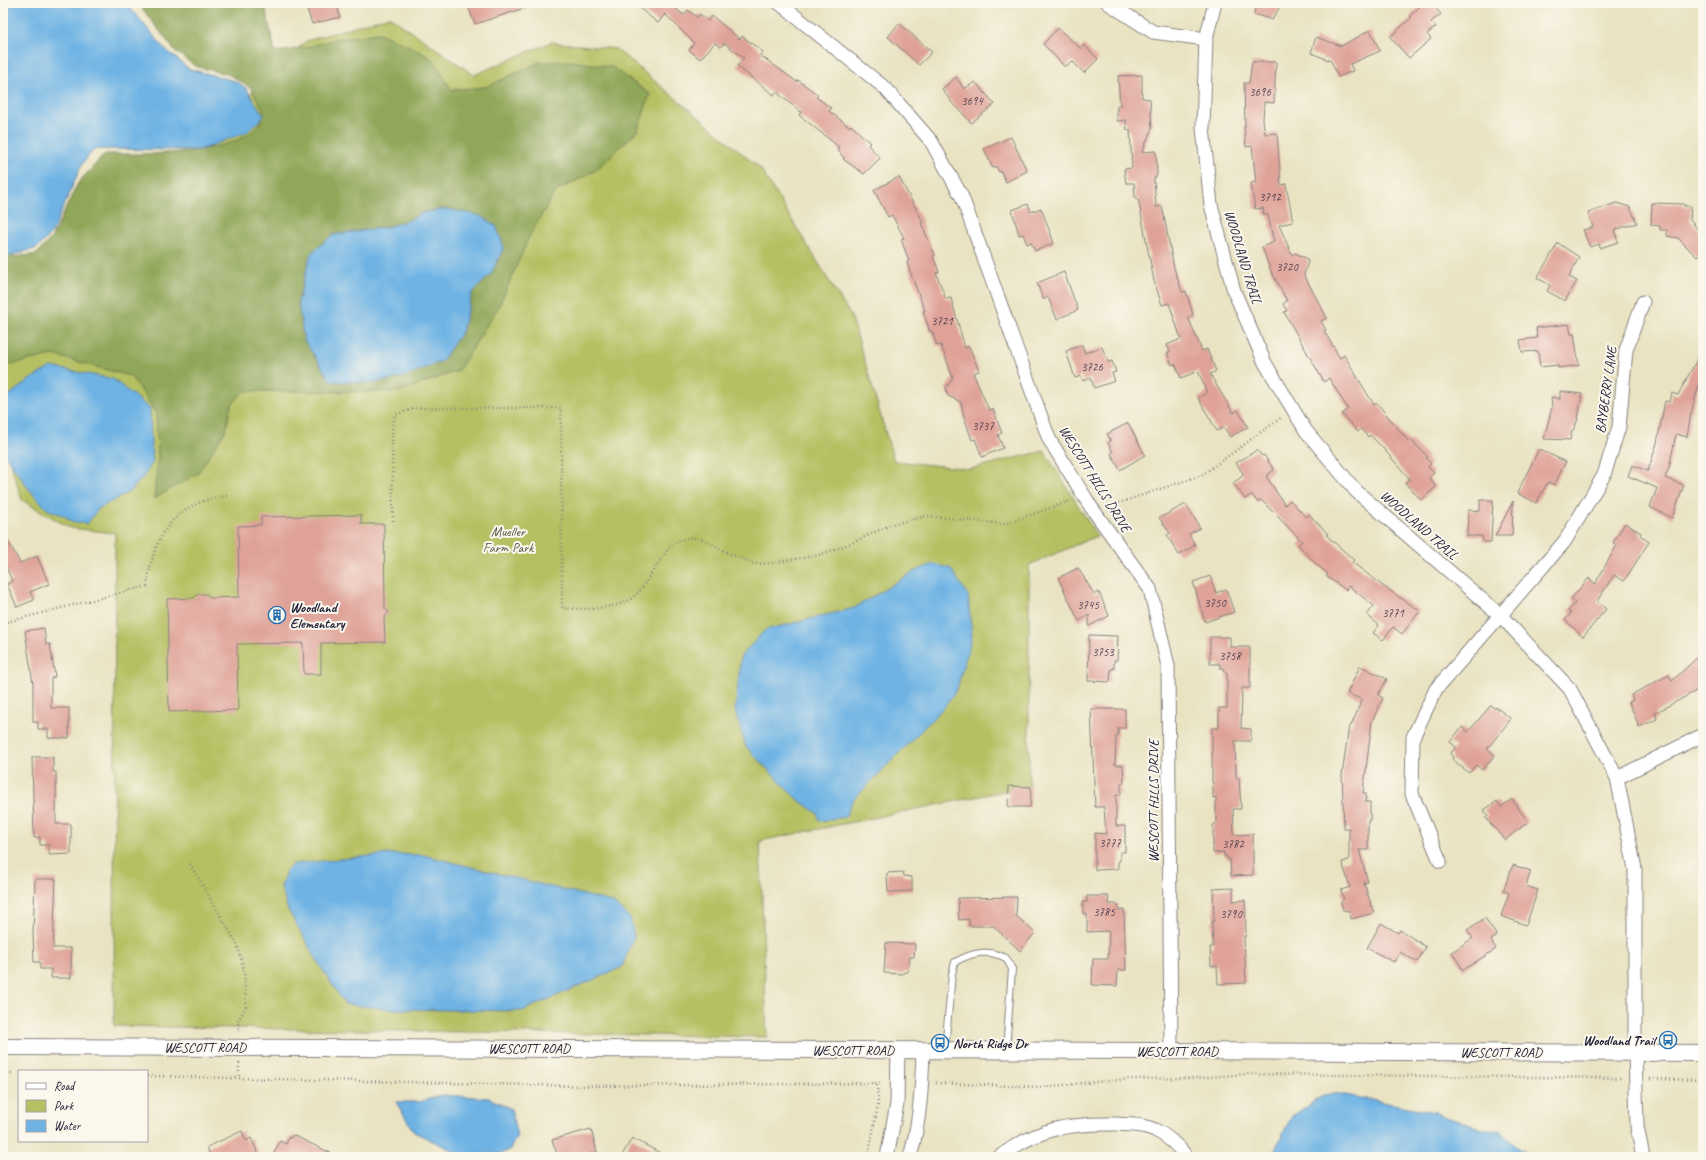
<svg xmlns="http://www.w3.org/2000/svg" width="1706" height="1160" viewBox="0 0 1706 1160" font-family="Caveat,sans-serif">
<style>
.green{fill:#b5c062;stroke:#6c714e}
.forest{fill:#90a658;stroke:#59644a;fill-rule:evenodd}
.water{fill:#6eb3e4;stroke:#486a90}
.building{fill:#dfa298}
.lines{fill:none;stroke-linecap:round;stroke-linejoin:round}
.service-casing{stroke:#86827e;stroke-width:8}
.minor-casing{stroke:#86827e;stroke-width:15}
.tertiary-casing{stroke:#86827e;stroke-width:18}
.path{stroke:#86827e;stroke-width:2.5;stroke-dasharray:1 3;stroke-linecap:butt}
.service{stroke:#fff;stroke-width:6}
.minor{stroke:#fff;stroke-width:13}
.tertiary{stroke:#fff;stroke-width:16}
.labels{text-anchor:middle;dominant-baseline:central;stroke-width:4;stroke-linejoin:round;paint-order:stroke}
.number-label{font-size:12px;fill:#514252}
.street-label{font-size:14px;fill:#22223b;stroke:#fbf7ec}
.park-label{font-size:14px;fill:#555949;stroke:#fbf7ec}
.poi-label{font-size:14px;font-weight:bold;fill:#22223b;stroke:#fbf7ec;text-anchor:start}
</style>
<rect width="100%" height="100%" fill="#fbf7ec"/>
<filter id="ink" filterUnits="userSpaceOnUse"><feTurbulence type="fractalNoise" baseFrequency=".025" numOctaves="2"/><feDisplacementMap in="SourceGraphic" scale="8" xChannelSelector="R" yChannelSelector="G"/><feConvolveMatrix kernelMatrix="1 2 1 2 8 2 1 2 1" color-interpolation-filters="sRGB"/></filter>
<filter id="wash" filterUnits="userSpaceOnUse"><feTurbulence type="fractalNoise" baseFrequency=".012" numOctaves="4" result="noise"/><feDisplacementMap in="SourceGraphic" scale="16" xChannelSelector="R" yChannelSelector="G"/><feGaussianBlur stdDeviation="0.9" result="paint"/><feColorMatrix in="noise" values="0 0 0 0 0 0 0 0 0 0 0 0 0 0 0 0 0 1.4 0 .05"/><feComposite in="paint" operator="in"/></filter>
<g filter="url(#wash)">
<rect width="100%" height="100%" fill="#e9e3c2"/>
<!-- green -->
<path class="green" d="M 389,16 L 474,75 L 551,42 L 616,49 L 760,168 L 852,318 L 894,461 L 970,469 L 1044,451 L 1097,536 L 1029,565 L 1029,786 L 760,841 L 767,1037 L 114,1026 L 115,533 L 70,528 L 22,500 L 3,441 L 3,330 L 306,41 Z"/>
<!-- forest -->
<path class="forest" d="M 138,3 L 269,3 L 266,10 L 275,52 L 308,47 L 335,39 L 379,33 L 414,48 L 434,60 L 451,90 L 486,87 L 540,62 L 571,61 L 612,67 L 650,94 L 638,130 L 596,170 L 555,192 L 530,235 L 499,306 L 458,371 L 397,392 L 245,391 L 231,405 L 226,430 L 198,473 L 154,499 L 158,455 L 156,414 L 143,393 L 130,376 L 53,355 L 3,366 L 3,250 L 14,257 L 37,254 L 52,237 L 78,183 L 105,154 C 142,154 238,157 260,123 C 262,120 262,113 263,109 L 251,88 L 230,75 L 195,66 L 175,51 ZM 448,209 L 491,274 L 472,293 L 462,331 L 404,377 L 373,383 L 331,381 L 304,340 L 298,302 L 358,231 L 387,227 L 409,220 L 424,212 Z"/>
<!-- water -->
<path class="water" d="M 15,3 L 126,3 L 164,48 L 189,69 L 235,81 L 246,88 L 264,116 L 247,132 L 200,150 L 94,149 L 82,164 L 52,233 L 37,248 L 3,258 L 3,10 Z
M 448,209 L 481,216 L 496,226 L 504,247 L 491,274 L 472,293 L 462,331 L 442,361 L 404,377 L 373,383 L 331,381 L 304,340 L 298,302 L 311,253 L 333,235 L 387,227 L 409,220 L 424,212 Z
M 51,367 L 113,379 L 150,409 L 151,447 L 153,462 L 143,477 L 131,491 L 98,509 L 87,524 L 71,521 L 65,516 L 47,509 L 28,488 L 3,452 L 3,400 L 29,380 Z
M 933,564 L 950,568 L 968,595 L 972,636 L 957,689 L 948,703 L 853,800 L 845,817 L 820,821 L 817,813 L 797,799 L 746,747 L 735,711 L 741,656 L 765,630 L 854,608 L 915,571 Z
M 389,854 L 423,855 L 612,902 L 630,918 L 634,936 L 622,967 L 522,1011 L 388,1009 L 345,1004 L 321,967 L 288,910 L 281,887 L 286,871 L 293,864 Z
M 1335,1093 L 1435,1112 L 1439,1115 L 1474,1126 L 1501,1132 L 1517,1147 L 1533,1157 L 1271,1157 L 1292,1116 L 1324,1095 Z
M 442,1095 L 489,1098 L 511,1109 L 517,1136 L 510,1149 L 501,1154 L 460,1154 L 414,1132 L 396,1102 L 419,1102 Z"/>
<g id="blocks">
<!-- building -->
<path class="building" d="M 305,3 L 337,3 L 340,17 L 312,24 Z
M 467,3 L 530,3 L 531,6 L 475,24 Z
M 633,3 L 673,3 L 671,5 L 684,15 L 688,10 L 697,17 L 700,14 L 708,21 L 712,16 L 740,39 L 742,36 L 763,52 L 760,55 L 797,82 L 798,80 L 818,95 L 816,97 L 831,108 L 829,111 L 850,127 L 851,125 L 870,143 L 868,145 L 880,158 L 864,174 L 843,159 L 844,158 L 837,149 L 839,147 L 799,115 L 801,112 L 776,92 L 774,95 L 737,66 L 744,58 L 724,43 L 721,47 L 715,43 L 700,59 L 689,50 L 694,43 L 665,14 L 658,23 Z
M 1256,3 L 1282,3 L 1272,20 L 1254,14 Z
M 1423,3 L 1431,3 L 1441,14 L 1431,22 L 1436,27 L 1427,34 L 1431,39 L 1409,58 L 1390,37 L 1412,17 L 1410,16 Z
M 899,23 L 932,52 L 919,65 L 888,37 Z
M 1058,28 L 1081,49 L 1084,45 L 1098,59 L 1084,73 L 1072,61 L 1065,67 L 1043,44 Z
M 1370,30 L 1380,51 L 1350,64 L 1353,71 L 1338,77 L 1331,61 L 1311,53 L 1316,37 L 1341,46 Z
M 1252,62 L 1276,62 L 1274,103 L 1264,102 L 1263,120 L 1265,134 L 1277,133 L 1281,185 L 1286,184 L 1293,222 L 1279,225 L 1292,255 L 1295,253 L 1306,258 L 1308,262 L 1304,275 L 1327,318 L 1321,321 L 1326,330 L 1324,331 L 1340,358 L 1344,355 L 1374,405 L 1377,403 L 1409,442 L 1411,440 L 1428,457 L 1426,458 L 1431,464 L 1428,467 L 1434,473 L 1429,478 L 1436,487 L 1421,500 L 1405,483 L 1410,479 L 1381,446 L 1370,435 L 1368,437 L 1361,429 L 1358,432 L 1342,414 L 1348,409 L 1329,378 L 1324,382 L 1284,312 L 1287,311 L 1283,304 L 1287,301 L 1270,269 L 1262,247 L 1274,242 L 1268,215 L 1264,215 L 1263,208 L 1255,209 L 1251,183 L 1256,182 L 1252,146 L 1246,147 L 1244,126 L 1245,126 L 1244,83 L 1249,83 Z
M 1142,75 L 1142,98 L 1150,99 L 1152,128 L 1142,152 L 1156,151 L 1157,175 L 1154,179 L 1156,207 L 1162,206 L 1174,268 L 1182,292 L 1186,291 L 1193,315 L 1188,317 L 1202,351 L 1207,349 L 1216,371 L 1210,374 L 1233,413 L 1238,410 L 1248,427 L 1230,437 L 1224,427 L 1217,431 L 1198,398 L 1207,393 L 1198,371 L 1181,378 L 1175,364 L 1172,365 L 1167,353 L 1170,352 L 1167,345 L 1181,339 L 1169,303 L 1162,305 L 1154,281 L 1138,198 L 1135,198 L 1134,183 L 1126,183 L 1124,169 L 1132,168 L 1130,130 L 1127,130 L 1126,120 L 1117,121 L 1117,106 L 1120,106 L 1118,76 Z
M 956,77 L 964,89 L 975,82 L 995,104 L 971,123 L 958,108 L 956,108 L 942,89 Z
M 1011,137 L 1027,171 L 1006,182 L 1001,171 L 999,172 L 996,166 L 993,168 L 984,149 Z
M 899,177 L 923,222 L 921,223 L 935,255 L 933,256 L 939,272 L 936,273 L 946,299 L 951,298 L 965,348 L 969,346 L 979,371 L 973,373 L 989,410 L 993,409 L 1002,433 L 998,435 L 1003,448 L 982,457 L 975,439 L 972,440 L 964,417 L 961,402 L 948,396 L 946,388 L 953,378 L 941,345 L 937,346 L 932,331 L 930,332 L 923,311 L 925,311 L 909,269 L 907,262 L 909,261 L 901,239 L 904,238 L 892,215 L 888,217 L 874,190 Z
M 1616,203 L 1630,207 L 1637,223 L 1614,230 L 1618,242 L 1600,248 L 1599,244 L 1590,247 L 1583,230 L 1593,227 L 1588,213 Z
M 1652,203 L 1684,204 L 1684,206 L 1691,206 L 1690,220 L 1703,236 L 1703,251 L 1697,257 L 1678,238 L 1667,236 L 1667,230 L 1660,230 L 1660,226 L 1651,225 Z
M 1028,204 L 1031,212 L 1041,208 L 1054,243 L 1035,251 L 1031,242 L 1027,244 L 1023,234 L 1019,235 L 1012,210 Z
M 1558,243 L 1579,257 L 1569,277 L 1577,281 L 1565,301 L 1547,291 L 1550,285 L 1537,278 Z
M 1064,272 L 1078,310 L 1057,319 L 1048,297 L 1043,299 L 1037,283 Z
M 1569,324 L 1571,334 L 1574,334 L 1579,365 L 1558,368 L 1558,365 L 1540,367 L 1538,351 L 1522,352 L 1520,340 L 1537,338 L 1536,328 Z
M 1082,345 L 1085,353 L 1102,347 L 1108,362 L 1112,361 L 1116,372 L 1112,373 L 1115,381 L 1094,388 L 1091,378 L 1083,381 L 1081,376 L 1075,378 L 1066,351 Z
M 1703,348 L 1703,386 L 1699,385 L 1691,413 L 1687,437 L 1676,434 L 1669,468 L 1665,478 L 1684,485 L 1672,518 L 1650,507 L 1657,488 L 1628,476 L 1632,465 L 1648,471 L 1657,443 L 1665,401 L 1670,402 L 1672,393 L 1678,395 Z
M 1560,391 L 1582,394 L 1578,419 L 1574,429 L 1572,430 L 1570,440 L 1544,439 L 1552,407 L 1551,397 L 1560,399 Z
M 1128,423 L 1145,455 L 1120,470 L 1111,454 L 1113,452 L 1108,443 L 1111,441 L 1107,434 Z
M 1539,449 L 1566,462 L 1554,485 L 1548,482 L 1536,503 L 1517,493 Z
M 1257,450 L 1262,456 L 1264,455 L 1274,470 L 1266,476 L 1285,505 L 1290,500 L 1306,517 L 1309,514 L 1328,534 L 1326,535 L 1354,560 L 1352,562 L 1383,586 L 1420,611 L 1402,634 L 1393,627 L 1383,640 L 1373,633 L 1379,625 L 1367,615 L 1374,606 L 1349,586 L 1346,590 L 1326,576 L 1328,574 L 1316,564 L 1298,545 L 1302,541 L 1261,500 L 1257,502 L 1252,494 L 1245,499 L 1233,483 L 1244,475 L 1236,463 Z
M 1480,500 L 1493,500 L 1491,542 L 1483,542 L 1482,536 L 1467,536 L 1468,510 L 1480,511 Z
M 1513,501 L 1512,536 L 1495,536 Z
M 1186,504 L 1200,528 L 1189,534 L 1195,545 L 1179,555 L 1167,535 L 1170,533 L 1159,518 Z
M 361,515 L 361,524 L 384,524 L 385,609 L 389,612 L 384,618 L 385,642 L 321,643 L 321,674 L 304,674 L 303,643 L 237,644 L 238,710 L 169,712 L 167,599 L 194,598 L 198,594 L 207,594 L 210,598 L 239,597 L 238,526 L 261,525 L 261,517 Z
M 1625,523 L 1641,533 L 1640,535 L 1649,542 L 1624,581 L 1614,575 L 1597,601 L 1606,609 L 1583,637 L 1565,620 L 1571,613 L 1568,611 L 1575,603 L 1571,599 L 1589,578 L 1595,584 L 1617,545 L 1613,543 Z
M 3,532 L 20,563 L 37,556 L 49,584 L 30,592 L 34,600 L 17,607 L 7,584 L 12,581 L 3,559 Z
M 1078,568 L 1094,594 L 1099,592 L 1109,616 L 1089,626 L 1089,615 L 1079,621 L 1058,578 Z
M 1210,576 L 1216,593 L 1226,589 L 1234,612 L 1205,622 L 1193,582 Z
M 44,628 L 46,644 L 50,644 L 55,677 L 51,678 L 51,708 L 69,708 L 69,738 L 48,738 L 48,729 L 38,729 L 38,722 L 33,722 L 33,684 L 25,631 Z
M 1089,635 L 1118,636 L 1117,660 L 1114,660 L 1114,669 L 1111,669 L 1110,682 L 1088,681 Z
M 1210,637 L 1230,637 L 1230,647 L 1250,647 L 1250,688 L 1242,688 L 1241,728 L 1251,729 L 1251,741 L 1235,741 L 1236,778 L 1239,778 L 1241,809 L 1233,809 L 1234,835 L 1253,834 L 1253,875 L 1231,876 L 1230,859 L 1227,859 L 1227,856 L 1224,856 L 1224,852 L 1213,853 L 1213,824 L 1216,824 L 1216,797 L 1213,798 L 1213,782 L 1212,782 L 1212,728 L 1219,728 L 1219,708 L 1227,708 L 1227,672 L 1224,672 L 1224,668 L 1220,668 L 1220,664 L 1210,664 Z
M 1703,652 L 1703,685 L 1698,690 L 1655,713 L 1657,719 L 1639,727 L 1629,702 L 1633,700 L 1631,695 L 1669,675 L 1672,681 Z
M 1360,666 L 1387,679 L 1378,695 L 1383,698 L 1372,721 L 1363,793 L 1366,793 L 1366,802 L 1370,802 L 1370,820 L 1368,820 L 1368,850 L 1359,850 L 1368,882 L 1364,883 L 1374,913 L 1351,919 L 1349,911 L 1343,910 L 1341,902 L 1344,899 L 1341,890 L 1350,887 L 1342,862 L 1349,860 L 1349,828 L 1344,828 L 1342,775 L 1349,726 L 1351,726 L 1362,700 L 1347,693 Z
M 1491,705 L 1495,709 L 1496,707 L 1511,719 L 1487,749 L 1495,755 L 1482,770 L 1476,765 L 1469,773 L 1452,759 L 1453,757 L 1450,754 L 1456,747 L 1450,742 L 1462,727 L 1468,732 Z
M 1091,709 L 1125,709 L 1125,728 L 1118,728 L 1118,736 L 1116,736 L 1115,765 L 1123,765 L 1124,783 L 1121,783 L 1121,795 L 1116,795 L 1116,826 L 1125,826 L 1125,852 L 1120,852 L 1120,861 L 1118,861 L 1118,869 L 1095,870 L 1095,833 L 1106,834 L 1104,807 L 1095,807 Z
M 32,757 L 53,757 L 53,772 L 56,772 L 56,824 L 71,824 L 71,854 L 49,855 L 49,845 L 40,845 L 40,837 L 34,838 Z
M 1009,786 L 1031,787 L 1030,807 L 1008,807 Z
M 1512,799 L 1528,822 L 1505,840 L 1485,817 L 1488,815 L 1484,810 L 1497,801 L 1501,807 Z
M 1513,865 L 1531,871 L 1526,886 L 1538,890 L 1526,925 L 1501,916 L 1509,893 L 1503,891 Z
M 903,872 L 904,876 L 912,877 L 912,891 L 888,892 L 887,873 Z
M 35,879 L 56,879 L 53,948 L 71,948 L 71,978 L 51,978 L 51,969 L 40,969 L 40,962 L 34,962 L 33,934 Z
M 1233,888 L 1233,901 L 1245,900 L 1246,936 L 1244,936 L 1246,983 L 1218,984 L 1217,966 L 1211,966 L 1210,947 L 1213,947 L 1212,921 L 1214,921 L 1213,889 Z
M 1087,896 L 1108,896 L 1109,904 L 1118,904 L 1118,910 L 1124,910 L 1126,970 L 1118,970 L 1117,986 L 1092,985 L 1093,959 L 1108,959 L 1109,931 L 1087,932 L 1087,914 L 1083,914 L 1083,902 L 1087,902 Z
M 1017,897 L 1016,916 L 1035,933 L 1020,951 L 993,926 L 969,926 L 969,919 L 959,920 L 958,898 Z
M 1485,918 L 1497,936 L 1491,940 L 1496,949 L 1463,970 L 1452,952 L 1473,938 L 1467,930 Z
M 1381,923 L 1398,933 L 1400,930 L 1426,947 L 1417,962 L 1400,952 L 1394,962 L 1367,948 Z
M 886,943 L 915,944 L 914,957 L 910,957 L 908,972 L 904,972 L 903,974 L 884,973 Z
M 591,1129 L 597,1152 L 578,1157 L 558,1157 L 552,1140 Z
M 242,1131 L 246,1141 L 251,1138 L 260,1157 L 211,1157 L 207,1147 Z
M 293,1135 L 339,1157 L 272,1157 L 280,1141 L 286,1144 L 289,1137 L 291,1138 Z
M 632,1138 L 668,1157 L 621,1157 Z"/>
</g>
</g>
<g filter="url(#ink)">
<use href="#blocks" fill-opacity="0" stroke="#86827e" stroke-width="1"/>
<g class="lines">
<defs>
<path id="service" d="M 945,1049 L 952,974 L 955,962 C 973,952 988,949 1006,958 L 1012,969 L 1006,1050"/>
<path id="minor" d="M 779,3 L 885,88 L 931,141 L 962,197 L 1049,439 L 1091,507 L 1150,589 L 1168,666 L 1171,1051
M 1108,3 L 1153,32 L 1206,39
M 1215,3 L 1206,39 L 1203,128 L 1211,205 L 1234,291 L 1265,363 L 1306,431 L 1356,491 L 1501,616 L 1570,689 L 1617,778 L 1635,869 L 1635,1053 L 1637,1126 L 1643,1157
M 1617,778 L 1703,735
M 1440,861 L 1412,794 L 1413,737 L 1436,689 L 1565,541 L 1604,475 L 1619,427 L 1626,350 L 1643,302
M 887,1157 L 897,1104 L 898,1050
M 910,1157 C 920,1122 922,1086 923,1050
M 999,1157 C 1038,1128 1069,1123 1116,1124 C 1129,1125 1143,1124 1155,1130 C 1168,1136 1178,1146 1187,1157"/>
<path id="tertiary" d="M 3,1047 L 1703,1053"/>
</defs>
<!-- service casing -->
<use href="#service" class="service-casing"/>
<!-- minor casing -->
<use href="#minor" class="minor-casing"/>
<!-- tertiary casing -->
<use href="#tertiary" class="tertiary-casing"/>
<!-- path -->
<path class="path" d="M 1107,507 L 1202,475 L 1282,417
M 393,521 L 392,429 L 395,415 L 415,408 L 561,408 L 562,608 L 592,609 L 618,605 L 631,599 L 639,592 L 668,549 L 676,542 L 690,537 L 705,540 L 726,552 L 754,564 L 772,563 L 819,555 L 854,542 L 890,525 L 926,516 L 1005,524 L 1070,501
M 3,623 L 147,586 C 153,536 174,502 227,496
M 190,864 L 237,944 L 244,969 L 246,1008 L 238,1020 L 239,1032
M 239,1063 L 239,1078
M 3,1073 L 19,1073
M 147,1076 L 578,1086 L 883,1083
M 1650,1079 L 1703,1080
M 936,1083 L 1040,1087 L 1130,1079 L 1198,1078 L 1247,1074 L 1623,1078
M 868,1157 L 878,1105 L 877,1083"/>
<!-- service -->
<use href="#service" class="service"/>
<!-- minor -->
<use href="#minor" class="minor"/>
<!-- tertiary -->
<use href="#tertiary" class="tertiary"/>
</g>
</g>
<!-- icons -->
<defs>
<symbol id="building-ring" viewBox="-11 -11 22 22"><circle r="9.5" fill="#fbf7ec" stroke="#1f6fb2" stroke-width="1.5"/><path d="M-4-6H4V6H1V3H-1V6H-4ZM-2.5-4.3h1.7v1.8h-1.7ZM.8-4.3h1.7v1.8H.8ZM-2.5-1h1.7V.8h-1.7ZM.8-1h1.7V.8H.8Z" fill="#1f6fb2"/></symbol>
<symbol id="bus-ring" viewBox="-11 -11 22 22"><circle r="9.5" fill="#fbf7ec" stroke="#1f6fb2" stroke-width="1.5"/><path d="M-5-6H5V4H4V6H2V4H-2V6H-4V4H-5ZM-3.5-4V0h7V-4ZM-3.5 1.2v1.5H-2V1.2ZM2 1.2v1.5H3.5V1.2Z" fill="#1f6fb2"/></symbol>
</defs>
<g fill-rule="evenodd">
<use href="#building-ring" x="267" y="605" width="20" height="20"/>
<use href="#bus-ring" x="1658" y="1030" width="20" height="20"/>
<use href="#bus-ring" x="930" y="1033" width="20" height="20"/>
</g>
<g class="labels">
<!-- number labels -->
<g class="number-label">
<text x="1260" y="92">3696</text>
<text x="972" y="101">3694</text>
<text x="1270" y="197">3712</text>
<text x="1287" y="267">3720</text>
<text x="942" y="321">3721</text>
<text x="1092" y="367">3726</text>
<text x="983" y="426">3737</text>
<text x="1215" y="603">3750</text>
<text x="1088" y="605">3745</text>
<text x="1393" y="613">3771</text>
<text x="1103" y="652">3753</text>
<text x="1230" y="656">3758</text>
<text x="1110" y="843">3777</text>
<text x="1233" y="844">3782</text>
<text x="1104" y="912">3785</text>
<text x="1231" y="914">3790</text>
</g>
<!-- street labels -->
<g class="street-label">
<text transform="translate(1243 257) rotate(73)">WOODLAND TRAIL</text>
<text transform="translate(1606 390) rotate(-82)">BAYBERRY LANE</text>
<text transform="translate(1095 479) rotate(58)">WESCOTT HILLS DRIVE</text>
<text transform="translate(1419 525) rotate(41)">WOODLAND TRAIL</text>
<text transform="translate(1153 801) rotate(-90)">WESCOTT HILLS DRIVE</text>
<text x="205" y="1047">WESCOTT ROAD</text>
<text x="529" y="1048">WESCOTT ROAD</text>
<text x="853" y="1050">WESCOTT ROAD</text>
<text x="1177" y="1051">WESCOTT ROAD</text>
<text x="1501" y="1052">WESCOTT ROAD</text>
</g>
<!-- park labels -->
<g class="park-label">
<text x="508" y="531">Mueller<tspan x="508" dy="16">Farm Park</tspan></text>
</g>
<!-- poi labels -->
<g class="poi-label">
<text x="290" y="607">Woodland<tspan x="290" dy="16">Elementary</tspan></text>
<text x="1655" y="1040" text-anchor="end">Woodland Trail</text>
<text x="953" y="1043">North Ridge Dr</text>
</g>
</g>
<!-- margin -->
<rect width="1706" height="1160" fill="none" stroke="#fbf7ec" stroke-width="16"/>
<!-- legend -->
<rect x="18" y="1070" width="130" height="72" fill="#fbf7ec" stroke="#a4a2a5"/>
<rect x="26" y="1083" width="20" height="6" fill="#ffffff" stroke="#a4a2a5"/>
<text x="54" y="1090" font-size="12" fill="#22223b">Road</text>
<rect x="26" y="1100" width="20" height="12" fill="#b5c062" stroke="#a4a2a5"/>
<text x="54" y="1110" font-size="12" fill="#22223b">Park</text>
<rect x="26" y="1120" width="20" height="12" fill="#6eb3e4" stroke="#a4a2a5"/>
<text x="54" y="1130" font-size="12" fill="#22223b">Water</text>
</svg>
